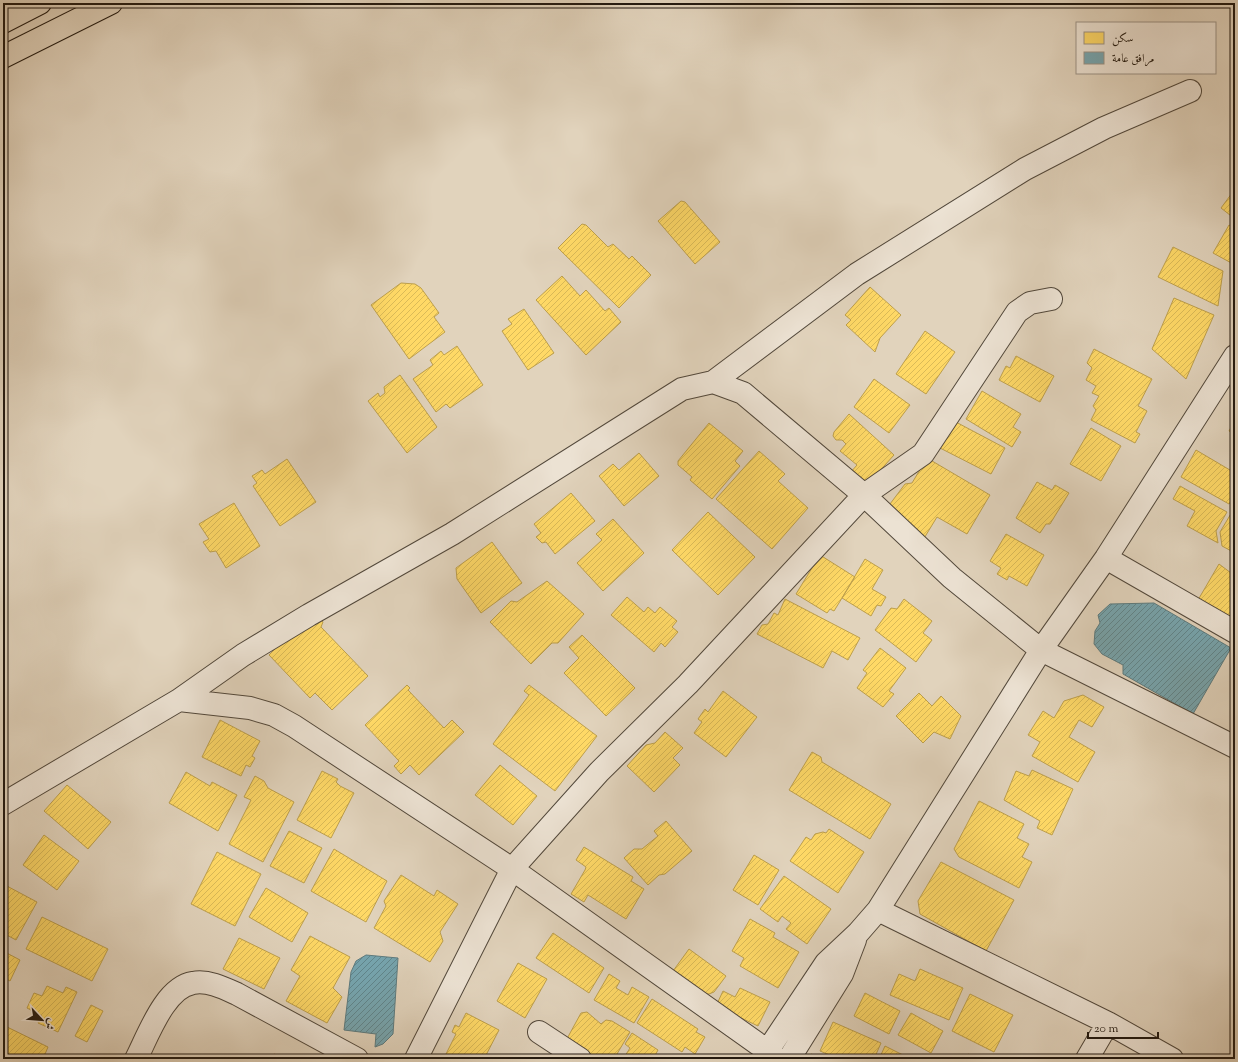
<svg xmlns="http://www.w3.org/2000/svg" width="1238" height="1062" viewBox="0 0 1238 1062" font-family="'Sorts Mill Goudy',Amiri,serif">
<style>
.homes{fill:url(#homes-hatch);stroke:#bd9f4c}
.public{fill:url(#public-hatch);stroke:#5d7b7f}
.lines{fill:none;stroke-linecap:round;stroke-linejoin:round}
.minor-casing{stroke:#52483b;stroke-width:24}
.highway-casing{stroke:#221910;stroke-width:24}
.minor{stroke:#ece2d3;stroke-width:22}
.highway{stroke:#e1d3bc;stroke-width:22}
</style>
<defs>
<pattern id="homes-hatch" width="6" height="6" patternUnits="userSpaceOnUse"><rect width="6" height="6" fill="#ffd966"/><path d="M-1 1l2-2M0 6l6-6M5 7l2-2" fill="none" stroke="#daba57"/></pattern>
<pattern id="public-hatch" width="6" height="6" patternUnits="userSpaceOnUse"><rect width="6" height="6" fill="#76a5af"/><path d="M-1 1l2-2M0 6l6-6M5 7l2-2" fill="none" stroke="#60868d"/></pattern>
</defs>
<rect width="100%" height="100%" fill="#e1d3bc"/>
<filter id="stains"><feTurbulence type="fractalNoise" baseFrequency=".005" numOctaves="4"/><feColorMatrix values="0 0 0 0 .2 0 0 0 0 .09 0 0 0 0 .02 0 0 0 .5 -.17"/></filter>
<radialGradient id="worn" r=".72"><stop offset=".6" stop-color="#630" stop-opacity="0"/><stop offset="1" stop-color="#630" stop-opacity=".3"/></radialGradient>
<!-- homes -->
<path class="homes" d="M 1235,189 L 1235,219 L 1221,208 Z
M 681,201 L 685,202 L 720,242 L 695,264 L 658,221 Z
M 582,224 L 586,225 L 608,247 L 613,244 L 629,259 L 632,256 L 651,275 L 619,308 L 558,248 Z
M 1229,225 L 1235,228 L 1235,265 L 1213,253 Z
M 1173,247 L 1223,271 L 1218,306 L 1158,277 Z
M 562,276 L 580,296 L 586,290 L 605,311 L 609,308 L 621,322 L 586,355 L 536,300 Z
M 401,283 L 415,284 L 421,288 L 439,313 L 434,317 L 445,332 L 409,359 L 371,305 Z
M 870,287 L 901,315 L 880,338 L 875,352 L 846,325 L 851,320 L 845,315 Z
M 1174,298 L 1214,315 L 1186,379 L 1152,349 Z
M 524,309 L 554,353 L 528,370 L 502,331 L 512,324 L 508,319 Z
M 925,331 L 955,352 L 926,394 L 896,374 Z
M 457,346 L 483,385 L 450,408 L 446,404 L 436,412 L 413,379 L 433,365 L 430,360 L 441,351 L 444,355 Z
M 1094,349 L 1152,379 L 1138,406 L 1147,411 L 1136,432 L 1140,434 L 1135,443 L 1091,420 L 1096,410 L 1093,406 L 1099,396 L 1092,393 L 1096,386 L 1086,380 L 1092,368 L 1087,363 Z
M 1016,356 L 1054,376 L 1040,402 L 999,380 L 1006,366 L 1010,368 Z
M 400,375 L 437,427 L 407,453 L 368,401 L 378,393 L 380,397 L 385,393 L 384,387 Z
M 874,379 L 910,405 L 889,433 L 854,407 Z
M 982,391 L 1021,414 L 1013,427 L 1021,432 L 1012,447 L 966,419 Z
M 849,414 L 894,455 L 866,486 L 850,473 L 857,465 L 840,451 L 846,444 L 842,440 L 836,440 L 833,436 L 834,432 Z
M 1235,420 L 1235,434 L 1229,431 Z
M 954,421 L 1005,448 L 991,474 L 940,448 Z
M 709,423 L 743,451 L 735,461 L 740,466 L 712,499 L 690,480 L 692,477 L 678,465 L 678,461 Z
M 1091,428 L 1121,446 L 1101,481 L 1070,464 Z
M 1196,450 L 1235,473 L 1235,494 L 1229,504 L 1181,477 Z
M 759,451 L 785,474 L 778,481 L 808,508 L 772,549 L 716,499 Z
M 639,453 L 659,476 L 624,506 L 599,476 L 613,464 L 619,470 Z
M 927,458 L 990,495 L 967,534 L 937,517 L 923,540 L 884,512 L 905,484 L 912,483 Z
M 287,459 L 316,502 L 280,526 L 253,486 L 257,483 L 252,476 L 262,470 L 265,474 Z
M 1037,482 L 1052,490 L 1055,485 L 1069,493 L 1050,524 L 1046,524 L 1040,533 L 1016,518 Z
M 1180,486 L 1227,512 L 1216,531 L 1218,543 L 1187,526 L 1195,511 L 1173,499 Z
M 571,493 L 595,521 L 555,554 L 546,542 L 542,543 L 536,537 L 541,533 L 534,524 Z
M 234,503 L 260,546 L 226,568 L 216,551 L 210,552 L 203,542 L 209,539 L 199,524 Z
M 1235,507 L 1235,553 L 1222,546 L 1220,532 Z
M 708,512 L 755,557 L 718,595 L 672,550 Z
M 613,519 L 644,553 L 603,591 L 577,563 L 602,540 L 596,534 Z
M 1006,534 L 1044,555 L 1027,586 L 1009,576 L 1007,580 L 997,574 L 1001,568 L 990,561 Z
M 492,542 L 522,583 L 481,613 L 457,579 L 456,568 Z
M 820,555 L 855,577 L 834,611 L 830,609 L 827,613 L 796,594 Z
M 865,559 L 883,570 L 872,589 L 886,597 L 881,606 L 877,605 L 871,616 L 842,598 Z
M 1219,564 L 1235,576 L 1235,620 L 1198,600 Z
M 547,581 L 584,614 L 558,643 L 552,643 L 531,664 L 490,622 L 511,601 L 517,602 Z
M 627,597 L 644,612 L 648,607 L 655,613 L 660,607 L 677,621 L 672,627 L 678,632 L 665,647 L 661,643 L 654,652 L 611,615 Z
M 785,599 L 860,638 L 848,660 L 832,651 L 823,668 L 757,634 L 762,625 L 768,624 L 774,613 L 778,615 Z
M 904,599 L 932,621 L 923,633 L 932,640 L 916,662 L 875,630 L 891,608 L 897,609 Z
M 317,615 L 323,622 L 321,627 L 368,676 L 332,710 L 315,693 L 310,698 L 269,655 L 283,641 Z
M 582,635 L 635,688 L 606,716 L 564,673 L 579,658 L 569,647 Z
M 880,648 L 906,668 L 889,691 L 894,694 L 883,707 L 857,688 L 867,673 L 863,670 Z
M 407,685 L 410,688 L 408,690 L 444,728 L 452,720 L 464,732 L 419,775 L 410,765 L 401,774 L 394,766 L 399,761 L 365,725 Z
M 529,685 L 597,736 L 555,791 L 493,744 L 529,695 L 524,691 Z
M 723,691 L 757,717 L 726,757 L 694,733 L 702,722 L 698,719 L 705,709 L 708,712 Z
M 919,693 L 932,706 L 941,696 L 961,716 L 950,739 L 934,732 L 923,743 L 896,716 Z
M 1083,695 L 1104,707 L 1092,727 L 1079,720 L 1069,737 L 1095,752 L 1078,782 L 1032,756 L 1040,742 L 1028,735 L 1043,711 L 1054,718 L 1064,701 Z
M 220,720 L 260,741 L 252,756 L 255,758 L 250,767 L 246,765 L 241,776 L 202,757 Z
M 665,732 L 683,748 L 673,758 L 680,765 L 654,792 L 627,766 L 646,745 L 655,743 Z
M 812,752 L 821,757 L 822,762 L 891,804 L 870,839 L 789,790 Z
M 500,765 L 537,796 L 513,825 L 475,795 Z
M 1032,770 L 1073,789 L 1052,835 L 1037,828 L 1040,821 L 1004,800 L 1016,771 L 1029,776 Z
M 322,771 L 338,779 L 336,782 L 340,786 L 354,793 L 331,838 L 297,820 Z
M 186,772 L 210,786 L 212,782 L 237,795 L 218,831 L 169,803 Z
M 255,776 L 264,781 L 268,788 L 294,802 L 263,862 L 229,844 L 251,800 L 244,797 Z
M 67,785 L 111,822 L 88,849 L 44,811 Z
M 979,801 L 1024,824 L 1017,838 L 1029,844 L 1022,857 L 1032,862 L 1019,888 L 959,857 L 954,849 Z
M 666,821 L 692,851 L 665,874 L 659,875 L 648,885 L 624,858 L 634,849 L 642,849 L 658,836 L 654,831 Z
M 829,829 L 864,852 L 838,893 L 790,861 L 806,837 L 811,840 L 815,834 L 823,832 L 826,833 Z
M 289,831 L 322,848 L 304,883 L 270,866 Z
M 44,835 L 79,861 L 57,890 L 23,865 Z
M 584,847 L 633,877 L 631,881 L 644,889 L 626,919 L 588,895 L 584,902 L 571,894 L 585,870 L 586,867 L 576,860 Z
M 334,849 L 387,881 L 366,922 L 311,891 Z
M 217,852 L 261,874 L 235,926 L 191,904 Z
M 754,855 L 779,870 L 758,905 L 733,890 Z
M 941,862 L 1014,900 L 986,951 L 920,914 L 918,901 Z
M 401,875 L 434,896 L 437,890 L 458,904 L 440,932 L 443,941 L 430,962 L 374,928 L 386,906 L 384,901 Z
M 784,876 L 831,909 L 807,944 L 786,929 L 791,923 L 782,916 L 778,922 L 760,909 Z
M 5,885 L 37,902 L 16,940 L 3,933 L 3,888 Z
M 266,888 L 308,913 L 292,942 L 249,917 Z
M 42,917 L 108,949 L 92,981 L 26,949 Z
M 750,919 L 775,933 L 773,937 L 799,952 L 778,988 L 740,966 L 744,958 L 732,951 Z
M 553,933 L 604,968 L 589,993 L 536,958 Z
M 310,936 L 350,957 L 333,988 L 342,997 L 327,1023 L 286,1001 L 300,976 L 291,970 Z
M 239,938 L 280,958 L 264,989 L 223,969 Z
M 689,949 L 726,976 L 714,992 L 709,994 L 702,993 L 673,971 Z
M 3,951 L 20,960 L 10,981 L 3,977 Z
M 518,963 L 547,979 L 525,1018 L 497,1001 Z
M 920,969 L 963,988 L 949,1020 L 890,995 L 899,974 L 915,981 Z
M 609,974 L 620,981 L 616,988 L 628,995 L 632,987 L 649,997 L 634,1023 L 594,1000 Z
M 47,986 L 63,993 L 66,987 L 77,992 L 58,1032 L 38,1023 L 42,1016 L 27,1008 L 34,993 L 42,996 Z
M 740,988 L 770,1002 L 758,1026 L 716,1006 L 723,991 L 735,997 Z
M 865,993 L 900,1011 L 889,1034 L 854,1016 Z
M 970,994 L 1013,1015 L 994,1052 L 952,1031 Z
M 652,999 L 698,1029 L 696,1032 L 705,1037 L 695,1054 L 685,1047 L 682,1052 L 637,1023 Z
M 91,1005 L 103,1011 L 87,1042 L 75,1036 Z
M 587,1012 L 601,1024 L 606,1020 L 612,1021 L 630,1032 L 614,1059 L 586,1059 L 563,1046 L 581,1013 Z
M 466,1013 L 499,1030 L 484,1059 L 435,1059 L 437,1055 L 444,1058 L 456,1034 L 452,1032 L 455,1025 L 459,1027 Z
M 911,1013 L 943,1031 L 931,1053 L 898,1035 Z
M 833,1022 L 881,1043 L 874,1059 L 839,1059 L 820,1051 Z
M 3,1025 L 48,1047 L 43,1059 L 3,1059 Z
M 632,1033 L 658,1050 L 653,1059 L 623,1059 L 630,1048 L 625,1044 Z
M 885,1046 L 911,1059 L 879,1059 Z
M 274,1054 L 285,1059 L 272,1059 Z
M 811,1054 L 823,1059 L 809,1059 Z
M 968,1054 L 979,1059 L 966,1059 Z"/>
<!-- public -->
<path class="public" d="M 1154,603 L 1231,648 L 1193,714 L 1123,674 L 1123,665 L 1102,654 L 1094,644 L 1095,631 L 1100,623 L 1098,615 L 1110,604 Z
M 366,955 L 398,958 L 393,1034 L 383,1044 L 375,1047 L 376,1034 L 344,1030 L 351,972 L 356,961 Z"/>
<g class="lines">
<defs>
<path id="minor" d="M 713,382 L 743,393 L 864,495 L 952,578 L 1041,650 L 1235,747
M 1106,558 L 1235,632
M 179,700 L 250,708 L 274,715 L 294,726 L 512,869 L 779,1059
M 3,804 L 179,700 L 243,655 L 309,615 L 452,534 L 682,389 L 713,382 L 857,274 L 1025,169 L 1104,128 L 1190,91
M 878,910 L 1108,1023 L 1172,1059
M 539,1032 L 580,1059
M 136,1059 C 148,1036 165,987 193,983 C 208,980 224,988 237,994 L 357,1059
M 416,1059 L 512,869 L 599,772 L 688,684 L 864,495 L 923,454 L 1017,312 L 1030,303 L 1051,299
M 762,1059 L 826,963 L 858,933 L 878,910 L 1041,650 L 1106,558 L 1235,356
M 789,1059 L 842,974 L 855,940
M 1087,1059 L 1108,1023"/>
<path id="highway" d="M 3,22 L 40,3
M 3,57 L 111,3"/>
</defs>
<!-- minor casing -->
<use href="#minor" class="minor-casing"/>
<!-- highway casing -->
<use href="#highway" class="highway-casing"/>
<!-- minor -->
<use href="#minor" class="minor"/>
<!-- highway -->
<use href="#highway" class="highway"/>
</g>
<!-- margin -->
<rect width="1238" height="1062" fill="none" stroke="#e1d3bc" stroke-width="16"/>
<rect x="4" y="4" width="1230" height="1054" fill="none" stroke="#221910" stroke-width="2"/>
<rect x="8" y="8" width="1222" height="1046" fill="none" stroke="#221910"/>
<!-- legend -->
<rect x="1076" y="22" width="140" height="52" fill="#ece2d3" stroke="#9b9285"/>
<rect x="1084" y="32" width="20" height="12" fill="#ffd966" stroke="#9b9285"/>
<text x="1112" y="42" font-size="12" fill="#221910">سكن</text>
<rect x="1084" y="52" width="20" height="12" fill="#76a5af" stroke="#9b9285"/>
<text x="1112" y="62" font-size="12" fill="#221910">مرافق عامة</text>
<!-- north arrow -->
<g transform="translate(42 1020) rotate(116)" stroke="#ece2d3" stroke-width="3" paint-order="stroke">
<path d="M0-3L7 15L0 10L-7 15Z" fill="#221910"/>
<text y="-6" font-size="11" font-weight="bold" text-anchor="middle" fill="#221910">ش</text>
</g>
<!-- scale -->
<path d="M1088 1032v6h70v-6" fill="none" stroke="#221910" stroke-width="2"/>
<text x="1094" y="1032" font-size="12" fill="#221910" stroke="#ece2d3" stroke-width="3" paint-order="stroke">20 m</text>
<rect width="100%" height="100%" filter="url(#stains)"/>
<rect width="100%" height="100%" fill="url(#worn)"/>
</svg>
